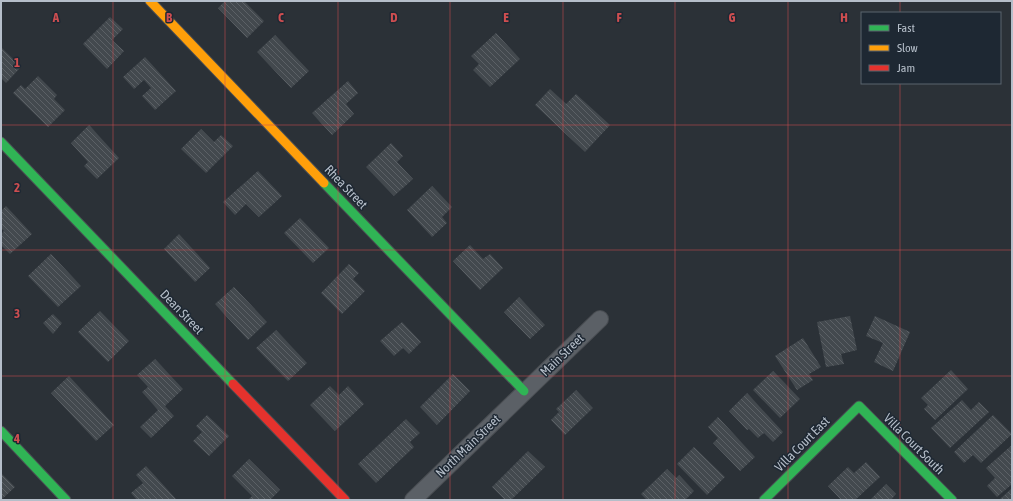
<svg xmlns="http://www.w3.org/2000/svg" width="1013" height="501" viewBox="0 0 1013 501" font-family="'Asap Condensed',sans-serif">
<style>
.building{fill:url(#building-back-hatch)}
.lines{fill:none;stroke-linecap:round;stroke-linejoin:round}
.street-casing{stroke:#494d52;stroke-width:18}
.fast-casing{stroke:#494d52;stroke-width:11}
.slow-casing{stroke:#494d52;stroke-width:11}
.jam-casing{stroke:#494d52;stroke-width:11}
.street{stroke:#5b6066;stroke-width:16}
.fast{stroke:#30b455;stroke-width:9}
.slow{stroke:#ff9f0a;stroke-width:9}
.jam{stroke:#e5322d;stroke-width:9}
.grid{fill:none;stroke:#ce4e50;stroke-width:1;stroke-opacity:0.55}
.labels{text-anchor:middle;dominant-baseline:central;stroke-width:3;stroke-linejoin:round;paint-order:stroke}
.street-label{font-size:13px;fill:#b5bec9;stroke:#1e2833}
.grid-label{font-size:13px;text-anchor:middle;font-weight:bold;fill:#ce4e50;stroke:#1e2833;stroke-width:3;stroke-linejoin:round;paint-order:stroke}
</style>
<defs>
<pattern id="building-back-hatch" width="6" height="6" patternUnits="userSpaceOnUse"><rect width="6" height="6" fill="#43494e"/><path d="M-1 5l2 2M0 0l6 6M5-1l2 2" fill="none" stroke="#5c6166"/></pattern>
</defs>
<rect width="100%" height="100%" fill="#2b3137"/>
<!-- building -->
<path class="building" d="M 225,1 L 244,1 L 264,21 L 247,38 L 218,8 Z
M 110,17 L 123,29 L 112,40 L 124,51 L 107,69 L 83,44 Z
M 496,33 L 520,59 L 490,87 L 473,70 L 479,64 L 471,56 Z
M 275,35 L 309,71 L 291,88 L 257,52 Z
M 1,47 L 21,67 L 6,83 L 1,78 Z
M 145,57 L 176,91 L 155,110 L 142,96 L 151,88 L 144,80 L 134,89 L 123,77 Z
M 38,76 L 57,95 L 54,99 L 65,110 L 48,127 L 13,93 L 21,85 L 25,89 Z
M 348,81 L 358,93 L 346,104 L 354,114 L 332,135 L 312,113 Z
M 550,89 L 566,104 L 576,94 L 610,125 L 585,152 L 535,105 Z
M 89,125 L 119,158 L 97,179 L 84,166 L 88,162 L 71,143 Z
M 201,129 L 214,142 L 221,135 L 233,146 L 206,173 L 181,149 Z
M 391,143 L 403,156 L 397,162 L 413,179 L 394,196 L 366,167 Z
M 258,171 L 282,196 L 259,217 L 246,204 L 235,215 L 223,202 Z
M 432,186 L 452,207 L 442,217 L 447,223 L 432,237 L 407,210 Z
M 6,206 L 32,234 L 10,254 L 1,245 L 1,234 L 4,231 L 1,228 L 1,211 Z
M 300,218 L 329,248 L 313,263 L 284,233 Z
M 179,234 L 210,268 L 195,282 L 164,249 Z
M 470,245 L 483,259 L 490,254 L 503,268 L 480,290 L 453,261 Z
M 51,254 L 81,286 L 58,307 L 28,276 Z
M 349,264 L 359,273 L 353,279 L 365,291 L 342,314 L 321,293 Z
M 234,287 L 267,322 L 248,340 L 215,304 Z
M 519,297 L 545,325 L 530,339 L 504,312 Z
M 100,311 L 129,341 L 108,362 L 78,332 Z
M 53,314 L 62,323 L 53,334 L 43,323 Z
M 850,316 L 857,350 L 841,354 L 844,364 L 826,367 L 817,322 Z
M 875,316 L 910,332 L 893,371 L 874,362 L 883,343 L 866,336 Z
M 402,322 L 421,342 L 409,354 L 403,348 L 394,356 L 380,341 Z
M 276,330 L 307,363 L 288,381 L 256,348 Z
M 803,338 L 821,367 L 809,374 L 813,380 L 797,390 L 775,356 Z
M 155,359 L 183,389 L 165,406 L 174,416 L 151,438 L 140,427 L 158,410 L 142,392 L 148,387 L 137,375 Z
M 951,370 L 968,389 L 935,420 L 924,409 L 928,405 L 921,398 Z
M 773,371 L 800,399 L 780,418 L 753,390 Z
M 453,374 L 470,391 L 437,425 L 420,407 Z
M 69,376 L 114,425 L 96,441 L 51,393 Z
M 330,386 L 339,395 L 348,386 L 364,404 L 335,431 L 310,405 Z
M 576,390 L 593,408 L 565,435 L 551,420 L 559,412 L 556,409 Z
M 747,393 L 783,432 L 773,442 L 764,433 L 758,438 L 749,429 L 747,430 L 729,411 Z
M 962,400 L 971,410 L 979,402 L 989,412 L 950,448 L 931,428 Z
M 207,415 L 229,436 L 209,456 L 193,441 L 202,432 L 196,426 Z
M 993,415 L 1012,434 L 981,463 L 973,455 L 964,463 L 954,452 Z
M 718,417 L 755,457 L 740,471 L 713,443 L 718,438 L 708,427 Z
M 406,419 L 420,433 L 410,442 L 414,447 L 376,483 L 358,464 Z
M 1012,445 L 1012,484 L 997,497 L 987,486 L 995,478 L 986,468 Z
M 694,447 L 725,477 L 707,495 L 677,464 Z
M 528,451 L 545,467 L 511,500 L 505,500 L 492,487 Z
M 249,459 L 280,490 L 270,500 L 248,500 L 252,496 L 232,476 Z
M 866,462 L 880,477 L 855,500 L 841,500 L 828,486 L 848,467 L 854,473 Z
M 146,466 L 177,500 L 137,500 L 131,493 L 143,483 L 136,475 Z
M 667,469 L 676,478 L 679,475 L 694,491 L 685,500 L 647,500 L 641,494 Z
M 1,473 L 15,487 L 1,500 Z
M 886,484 L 896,494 L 891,500 L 870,500 Z
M 1012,488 L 1012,500 L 999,500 Z"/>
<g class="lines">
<defs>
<path id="street" d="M 413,500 L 600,319"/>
<path id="fast" d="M 1,142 L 233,384
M 324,183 L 524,391
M 1,431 L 66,500
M 764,500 L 859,406 L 952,500"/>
<path id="slow" d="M 150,1 L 324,183"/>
<path id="jam" d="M 233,384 L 345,500"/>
</defs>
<!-- street casing -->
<use href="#street" class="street-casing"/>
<!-- fast casing -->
<use href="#fast" class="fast-casing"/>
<!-- slow casing -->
<use href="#slow" class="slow-casing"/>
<!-- jam casing -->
<use href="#jam" class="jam-casing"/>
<!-- street -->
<use href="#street" class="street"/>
<!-- fast -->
<use href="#fast" class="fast"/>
<!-- slow -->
<use href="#slow" class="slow"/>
<!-- jam -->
<use href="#jam" class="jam"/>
</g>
<!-- grid -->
<path class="grid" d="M 113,1 L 113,500M 225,1 L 225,500M 338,1 L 338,500M 450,1 L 450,500M 563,1 L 563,500M 675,1 L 675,500M 788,1 L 788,500M 900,1 L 900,13M 900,83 L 900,500M 1,125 L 1012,125M 1,250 L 1012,250M 1,376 L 1012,376"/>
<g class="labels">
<!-- street labels -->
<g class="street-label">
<text transform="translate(346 187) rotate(46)">Rhea Street</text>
<text transform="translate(182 312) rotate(46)">Dean Street</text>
<text transform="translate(562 355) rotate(-44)">Main Street</text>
<text transform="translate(802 444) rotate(-45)">Villa Court East</text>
<text transform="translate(914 444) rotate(45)">Villa Court South</text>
<text transform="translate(468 446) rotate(-44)">North Main Street</text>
</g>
</g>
<g class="grid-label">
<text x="56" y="22">A</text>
<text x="169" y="22">B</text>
<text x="281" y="22">C</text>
<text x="394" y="22">D</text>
<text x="506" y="22">E</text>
<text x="619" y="22">F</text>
<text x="732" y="22">G</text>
<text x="844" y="22">H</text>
<text x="17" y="67">1</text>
<text x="17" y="192">2</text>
<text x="17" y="318">3</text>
<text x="17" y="443">4</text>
</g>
<!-- border -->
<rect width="1013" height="501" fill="none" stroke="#b5bec9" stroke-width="4"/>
<!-- legend -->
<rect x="861" y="12" width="140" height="72" fill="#1e2833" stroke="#5a646f"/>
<rect x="869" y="25" width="20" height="6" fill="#30b455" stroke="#5a646f"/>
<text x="897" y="32" font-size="12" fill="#b5bec9">Fast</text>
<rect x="869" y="45" width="20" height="6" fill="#ff9f0a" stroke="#5a646f"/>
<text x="897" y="52" font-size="12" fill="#b5bec9">Slow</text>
<rect x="869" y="65" width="20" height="6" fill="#e5322d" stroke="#5a646f"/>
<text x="897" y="72" font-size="12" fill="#b5bec9">Jam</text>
</svg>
